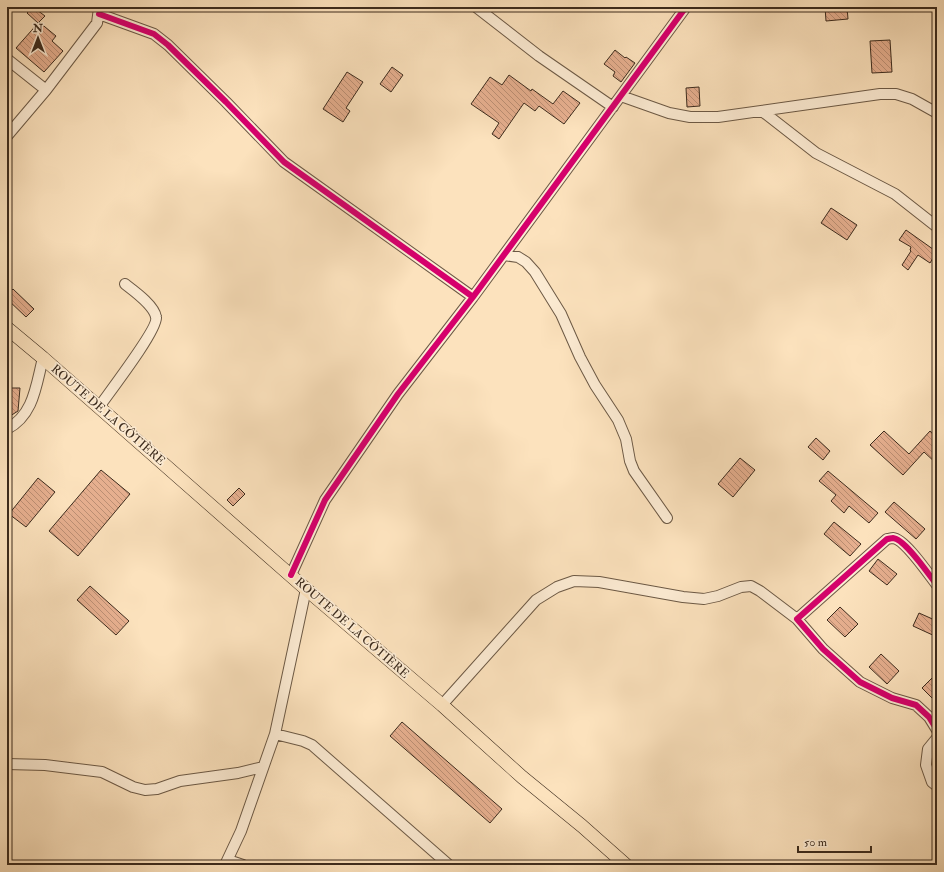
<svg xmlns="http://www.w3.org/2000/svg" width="944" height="872" viewBox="0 0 944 872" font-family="'IM FELL Double Pica',serif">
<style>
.building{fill:url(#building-back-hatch);stroke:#3c2b1d}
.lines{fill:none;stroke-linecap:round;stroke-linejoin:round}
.minor-casing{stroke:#6c5945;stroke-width:12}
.major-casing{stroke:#3c2b1d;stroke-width:14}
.minor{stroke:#fdecd4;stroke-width:10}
.major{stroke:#fce2bd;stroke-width:13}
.cycleway-casing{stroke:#fdecd4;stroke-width:8}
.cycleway{stroke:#d6006c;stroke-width:6}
.labels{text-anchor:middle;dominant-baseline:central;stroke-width:3.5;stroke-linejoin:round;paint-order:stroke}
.street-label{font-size:12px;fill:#3c2b1d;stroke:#fdecd4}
</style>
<defs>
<pattern id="building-back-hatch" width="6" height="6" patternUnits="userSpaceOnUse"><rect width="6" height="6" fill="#e6af8f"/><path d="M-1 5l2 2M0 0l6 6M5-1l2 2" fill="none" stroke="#bc8f74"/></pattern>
</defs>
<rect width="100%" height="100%" fill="#fce2bd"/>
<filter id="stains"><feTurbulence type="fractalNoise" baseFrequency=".005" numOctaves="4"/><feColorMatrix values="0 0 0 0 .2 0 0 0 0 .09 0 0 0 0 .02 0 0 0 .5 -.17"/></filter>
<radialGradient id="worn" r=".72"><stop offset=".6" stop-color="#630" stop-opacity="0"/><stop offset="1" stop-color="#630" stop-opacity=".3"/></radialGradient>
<!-- building -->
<path class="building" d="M 33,7 L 45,16 L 39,22 L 56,36 L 52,41 L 63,51 L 44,72 L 16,48 L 39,22 L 38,23 L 27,13 Z
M 825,7 L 847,7 L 848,19 L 826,21 Z
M 890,40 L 892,72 L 872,73 L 870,41 Z
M 615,50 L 625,58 L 626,57 L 635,63 L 621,82 L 613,76 L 615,72 L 604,64 Z
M 392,67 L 403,75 L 391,92 L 380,84 Z
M 347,72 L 363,82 L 346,108 L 350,111 L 343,122 L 323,109 Z
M 509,75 L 531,91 L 532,89 L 553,104 L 563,91 L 580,103 L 564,124 L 539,106 L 535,111 L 524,103 L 499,139 L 492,134 L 499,123 L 471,104 L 490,77 L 502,85 Z
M 699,87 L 700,106 L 687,107 L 686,88 Z
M 831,208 L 857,225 L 847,240 L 821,223 Z
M 906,230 L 937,252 L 930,263 L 918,255 L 908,270 L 902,265 L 911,251 L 910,250 L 911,247 L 899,240 Z
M 13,289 L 34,309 L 26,317 L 7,299 L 7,295 Z
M 9,388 L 20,388 L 18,411 L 7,418 L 7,402 Z
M 884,431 L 909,454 L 930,431 L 937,437 L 937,464 L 924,452 L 903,475 L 870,445 Z
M 816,438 L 830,451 L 823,460 L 808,447 Z
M 740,458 L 755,470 L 733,497 L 718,484 Z
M 101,470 L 130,494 L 78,556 L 49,531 Z
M 828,471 L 878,513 L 869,523 L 849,506 L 844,513 L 831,501 L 836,495 L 819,481 Z
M 38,478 L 55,492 L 26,527 L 9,514 Z
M 239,488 L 245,494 L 233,506 L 227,500 Z
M 894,502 L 925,529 L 916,539 L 885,512 Z
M 834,522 L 861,544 L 850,556 L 824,534 Z
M 878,559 L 897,574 L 887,585 L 869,571 Z
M 90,586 L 129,621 L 116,635 L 77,600 Z
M 840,607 L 858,624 L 845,637 L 827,620 Z
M 919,613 L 937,621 L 937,637 L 913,626 Z
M 881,654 L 899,671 L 887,684 L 869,667 Z
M 937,673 L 937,703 L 922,688 Z
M 402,722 L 502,809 L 490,823 L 390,736 Z"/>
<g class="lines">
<defs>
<path id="minor" d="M 476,7 L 539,56 L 613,107
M 99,14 L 154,34 L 168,45 L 226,102 L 284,162 L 473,297
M 7,59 L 46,90
M 621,96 L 669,113 L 690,117 L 718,117 L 880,94 L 896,94 L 912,99 L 937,113
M 762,111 L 816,153 L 895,194 L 937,227
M 7,136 L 46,90 L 97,23 L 99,8
M 504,255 L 518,257 L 526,262 L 535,272 L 561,314 L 580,357 L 595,385 L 618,420 L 626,439 L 630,461 L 634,471 L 667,518
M 99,407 C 108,394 159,328 156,317 C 154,305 134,291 125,284
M 7,429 C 34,415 36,385 43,358
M 291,575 L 325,500 L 398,394 L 473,297 L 686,7
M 797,619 L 887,539 C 889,539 891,538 893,538 C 905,539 929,575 937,585
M 442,705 L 536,600 L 557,587 L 574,581 L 599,582 L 683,597 L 704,599 L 718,596 L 741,587 L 751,586 L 760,591 L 797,619 L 823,649 L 860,682 L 892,698 L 916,705 L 929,717 L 937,730
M 275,734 L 303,741 L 312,745 L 449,865
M 937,738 L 928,749 L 926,765 L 932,782 L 937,786
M 7,764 L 45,765 L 102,772 L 133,787 L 145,790 L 157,789 L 180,781 L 238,773 L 263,767
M 228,860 L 243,865
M 225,865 L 241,831 L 275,734 L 306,589"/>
<path id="major" d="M 7,328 L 43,358 L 306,589 L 442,705 L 522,777 L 582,826 L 626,865"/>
</defs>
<!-- minor casing -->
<use href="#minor" class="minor-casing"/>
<!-- major casing -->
<use href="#major" class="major-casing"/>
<!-- minor -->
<use href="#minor" class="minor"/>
<!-- major -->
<use href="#major" class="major"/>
<defs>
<path id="cycleway" d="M 99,14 L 154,34 L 168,45 L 226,102 L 284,162 L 473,297
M 291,575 L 325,500 L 398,394 L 473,297 L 686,7
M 937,585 C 929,575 905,539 893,538 C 891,538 889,539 887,539 L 797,619 L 823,649 L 860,682 L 892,698 L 916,705 L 929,717 L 937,730"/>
</defs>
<!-- cycleway casing -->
<use href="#cycleway" class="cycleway-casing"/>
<!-- cycleway -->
<use href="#cycleway" class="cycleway"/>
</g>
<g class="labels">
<!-- street labels -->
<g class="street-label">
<text transform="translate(108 415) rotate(41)">ROUTE DE LA CÔTIÈRE</text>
<text transform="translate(352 628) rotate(41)">ROUTE DE LA CÔTIÈRE</text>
</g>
</g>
<!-- margin -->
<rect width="944" height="872" fill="none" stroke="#fce2bd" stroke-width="24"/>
<rect x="8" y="8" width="928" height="856" fill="none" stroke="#3c2b1d" stroke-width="2"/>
<rect x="12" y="12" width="920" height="848" fill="none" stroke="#3c2b1d"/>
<!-- north arrow -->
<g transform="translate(38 38)" stroke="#fdecd4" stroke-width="3" paint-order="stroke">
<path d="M0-3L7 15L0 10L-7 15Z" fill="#3c2b1d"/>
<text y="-6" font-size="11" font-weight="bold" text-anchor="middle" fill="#3c2b1d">N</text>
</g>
<!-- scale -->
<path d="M798 846v6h73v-6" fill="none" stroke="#3c2b1d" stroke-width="2"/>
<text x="804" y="846" font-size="12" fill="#3c2b1d" stroke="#fdecd4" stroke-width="3" paint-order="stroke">50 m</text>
<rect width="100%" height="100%" filter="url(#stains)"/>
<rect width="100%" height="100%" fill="url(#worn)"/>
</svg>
